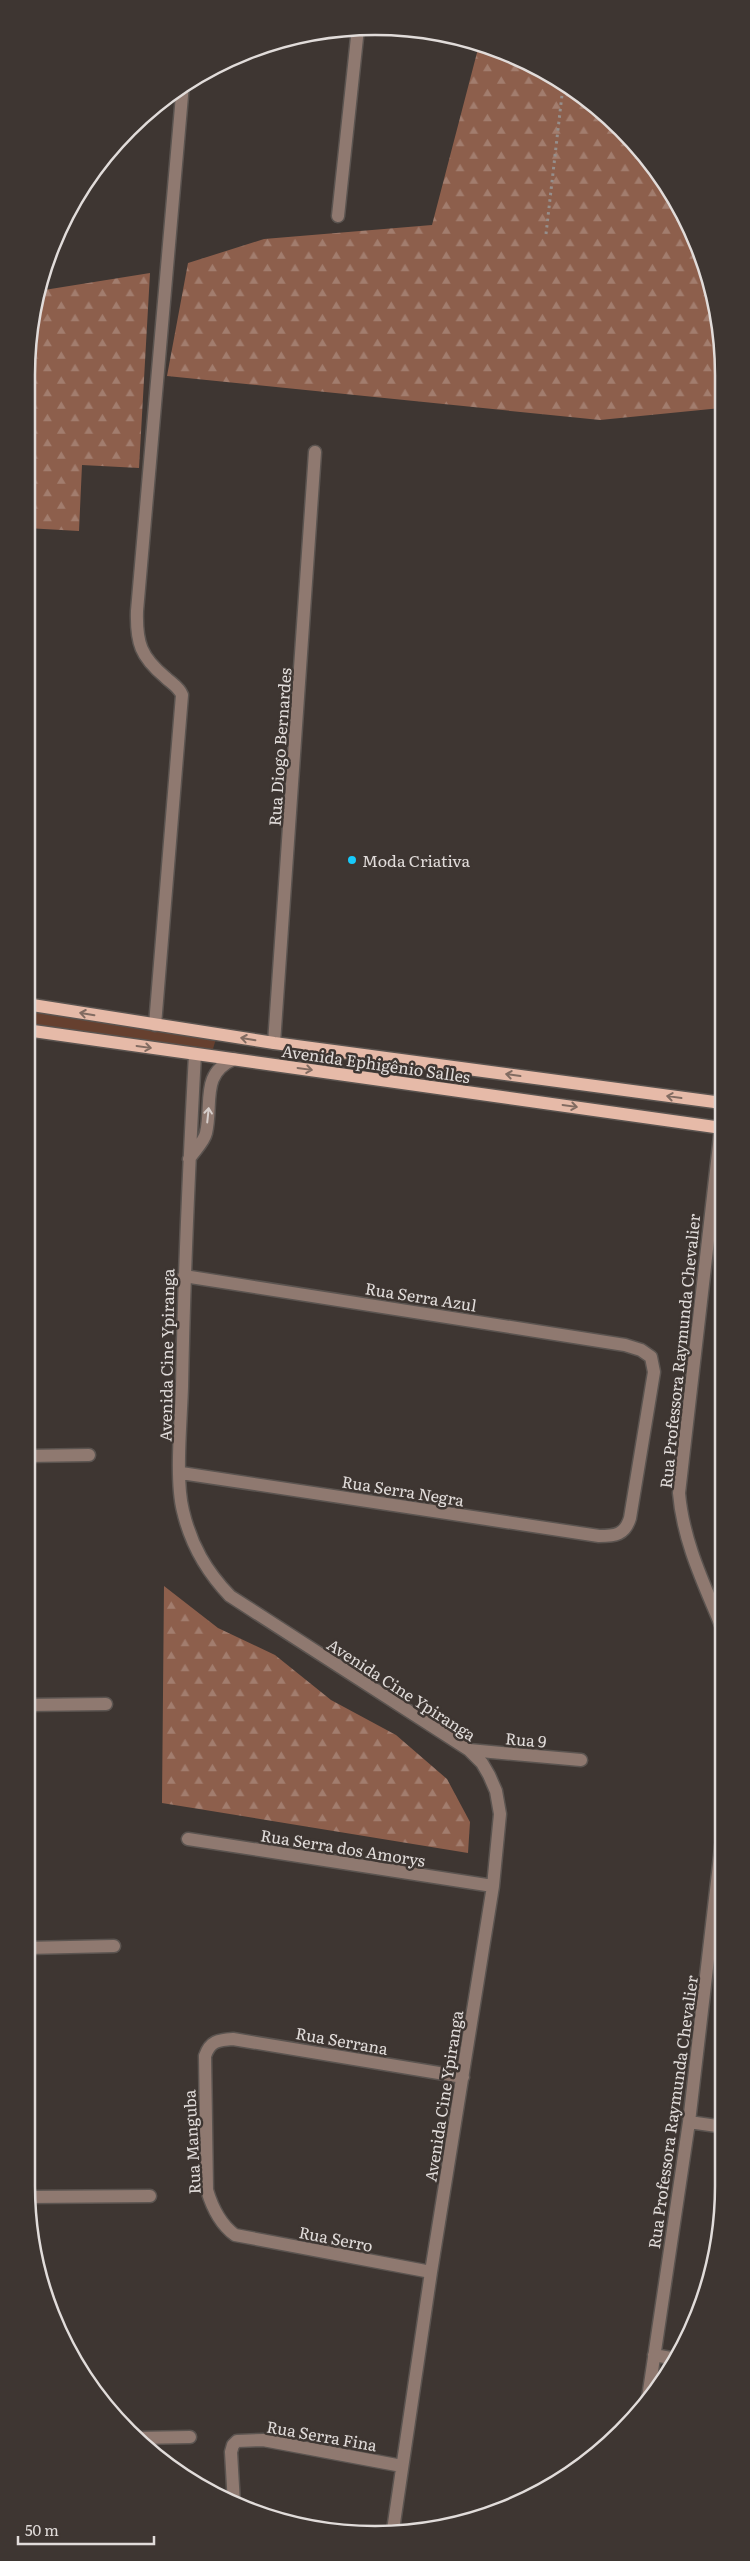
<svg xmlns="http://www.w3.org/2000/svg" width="750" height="2561" viewBox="0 0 750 2561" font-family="Literata,serif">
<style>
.forest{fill:url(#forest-firs)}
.park{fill:#66402f}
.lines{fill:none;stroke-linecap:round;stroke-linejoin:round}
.minor-casing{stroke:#5b5450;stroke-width:15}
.major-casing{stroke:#5b5450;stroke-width:15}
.path{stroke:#968f8c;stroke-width:3;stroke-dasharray:2.5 4;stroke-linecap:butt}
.minor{stroke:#8f7970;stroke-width:12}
.major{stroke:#e6baa8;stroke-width:12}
.shaded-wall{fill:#a17d6e}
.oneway{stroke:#816b61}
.oneway2{stroke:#d5cdca}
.poi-dot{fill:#17cafb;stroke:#3e3632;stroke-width:2}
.labels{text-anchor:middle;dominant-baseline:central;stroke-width:5;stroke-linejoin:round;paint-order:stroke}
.street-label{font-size:16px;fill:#e1dcda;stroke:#3e3632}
.poi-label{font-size:16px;fill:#e1dcda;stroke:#3e3632;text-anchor:start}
.rim{fill:none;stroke:#e1dcda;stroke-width:2.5}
</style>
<defs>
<pattern id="forest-firs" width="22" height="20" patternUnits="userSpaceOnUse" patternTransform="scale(1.25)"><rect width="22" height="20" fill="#8d5f4c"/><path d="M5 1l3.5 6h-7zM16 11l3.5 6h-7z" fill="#a27d6e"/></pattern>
</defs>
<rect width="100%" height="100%" fill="#3e3632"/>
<!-- forest -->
<path class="forest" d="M 479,45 L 530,62 L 622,129 L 688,221 L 721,330 L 721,408 L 600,420 L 167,376 L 188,263 L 264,239 L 432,225 Z
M 150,273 L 139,468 L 82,465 L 79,531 L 26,528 L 26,375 L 33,307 L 38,291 Z
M 164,1586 L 218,1628 L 275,1655 L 331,1700 L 396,1735 L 447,1779 L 470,1822 L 468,1853 L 162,1803 Z"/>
<!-- park -->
<path class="park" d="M 26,1009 L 216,1039 L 212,1052 L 26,1023 Z"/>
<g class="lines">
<defs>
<path id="minor" d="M 338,216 L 358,28
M 155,1025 L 182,695 C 179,687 171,683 165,677 C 141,657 136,643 137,611 L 183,84
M 274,1043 L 315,452
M 195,1054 C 189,1165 184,1276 182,1387 C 181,1421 175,1480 183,1511 C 191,1545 206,1571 230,1596 L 469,1750 L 482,1763 L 489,1775 L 496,1791 L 500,1814 L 493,1886 L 431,2272 L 393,2530
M 721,1127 L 679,1493 C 683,1542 705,1586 723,1630
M 189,1159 C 194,1151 204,1142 206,1133 C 213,1103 200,1074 234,1059
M 26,1456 L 89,1455
M 181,1473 L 599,1536 C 615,1536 625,1535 630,1518 L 654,1372 L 651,1357 L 641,1350 L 625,1345 L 184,1276
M 26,1705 L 106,1704
M 469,1750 L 581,1760
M 188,1839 L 493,1886
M 26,1948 L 114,1946
M 689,2122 L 724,2127
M 27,2197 L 150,2196
M 431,2272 L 235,2235 C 220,2224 212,2207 207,2190 L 205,2056 C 210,2041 218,2040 233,2039 L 463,2077
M 654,2355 L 676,2359
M 648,2398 L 689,2122 L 723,1830
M 136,2438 L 190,2437
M 234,2504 L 231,2452 L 233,2445 L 237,2441 L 263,2440 L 402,2466"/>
<path id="major" d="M 26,1004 L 274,1043 L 722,1103
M 26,1030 L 722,1128"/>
</defs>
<!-- minor casing -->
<use href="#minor" class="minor-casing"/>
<!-- major casing -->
<use href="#major" class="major-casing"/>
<!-- path -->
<path class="path" d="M 546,234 L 563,86"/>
<!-- minor -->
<use href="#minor" class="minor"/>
<!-- major -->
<use href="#major" class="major"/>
</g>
<!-- shaded-wall -->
<path class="shaded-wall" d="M 344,29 L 341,37 L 302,34 L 307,33 Z"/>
<!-- one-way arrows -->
<defs><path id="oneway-shaft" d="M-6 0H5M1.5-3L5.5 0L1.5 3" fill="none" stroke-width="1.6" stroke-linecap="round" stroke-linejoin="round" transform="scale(1.25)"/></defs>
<g class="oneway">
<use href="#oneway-shaft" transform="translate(87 1014) rotate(-171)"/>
<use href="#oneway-shaft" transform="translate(248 1039) rotate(-171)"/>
<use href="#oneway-shaft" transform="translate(144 1047) rotate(8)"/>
<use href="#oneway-shaft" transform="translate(305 1069) rotate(8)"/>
<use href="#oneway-shaft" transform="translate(513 1075) rotate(-172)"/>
<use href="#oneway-shaft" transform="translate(674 1097) rotate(-172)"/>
<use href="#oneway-shaft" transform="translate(570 1106) rotate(8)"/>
</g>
<use class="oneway2" href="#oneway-shaft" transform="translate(208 1115) rotate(-84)"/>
<!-- markers -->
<circle class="poi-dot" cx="352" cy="860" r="5"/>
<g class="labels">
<!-- street labels -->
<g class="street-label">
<text transform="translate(279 747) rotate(-86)">Rua Diogo Bernardes</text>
<text transform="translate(376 1063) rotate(8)">Avenida Ephigênio Salles</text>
<text transform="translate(421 1296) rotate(9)">Rua Serra Azul</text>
<text transform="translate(679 1351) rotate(-84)">Rua Professora Raymunda Chevalier</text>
<text transform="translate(166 1355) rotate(-89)">Avenida Cine Ypiranga</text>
<text transform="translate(403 1490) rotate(9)">Rua Serra Negra</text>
<text transform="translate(402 1689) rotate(33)">Avenida Cine Ypiranga</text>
<text transform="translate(526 1739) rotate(5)">Rua 9</text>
<text transform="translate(343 1847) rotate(9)">Rua Serra dos Amorys</text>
<text transform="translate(342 2040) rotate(10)">Rua Serrana</text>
<text transform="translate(443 2096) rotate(-81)">Avenida Cine Ypiranga</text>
<text transform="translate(672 2112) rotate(-82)">Rua Professora Raymunda Chevalier</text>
<text transform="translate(191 2142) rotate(-93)">Rua Manguba</text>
<text transform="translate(336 2238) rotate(11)">Rua Serro</text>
<text transform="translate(322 2435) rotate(10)">Rua Serra Fina</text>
</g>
<!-- poi labels -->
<g class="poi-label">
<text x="362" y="860">Moda Criativa</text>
</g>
</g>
<!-- crop -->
<path d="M0 0H750V2561H0ZM375 35H375A340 340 0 0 1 715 375V2186A340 340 0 0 1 375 2526H375A340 340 0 0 1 35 2186V375A340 340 0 0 1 375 35Z" fill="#3e3632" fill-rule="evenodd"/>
<path class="rim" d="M375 35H375A340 340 0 0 1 715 375V2186A340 340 0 0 1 375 2526H375A340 340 0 0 1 35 2186V375A340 340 0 0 1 375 35Z"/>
<!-- scale -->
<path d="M18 2536v8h136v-8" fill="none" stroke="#e1dcda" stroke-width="2.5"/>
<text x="25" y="2536" font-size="15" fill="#e1dcda" stroke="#3e3632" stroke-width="4" paint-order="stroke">50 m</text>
</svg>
